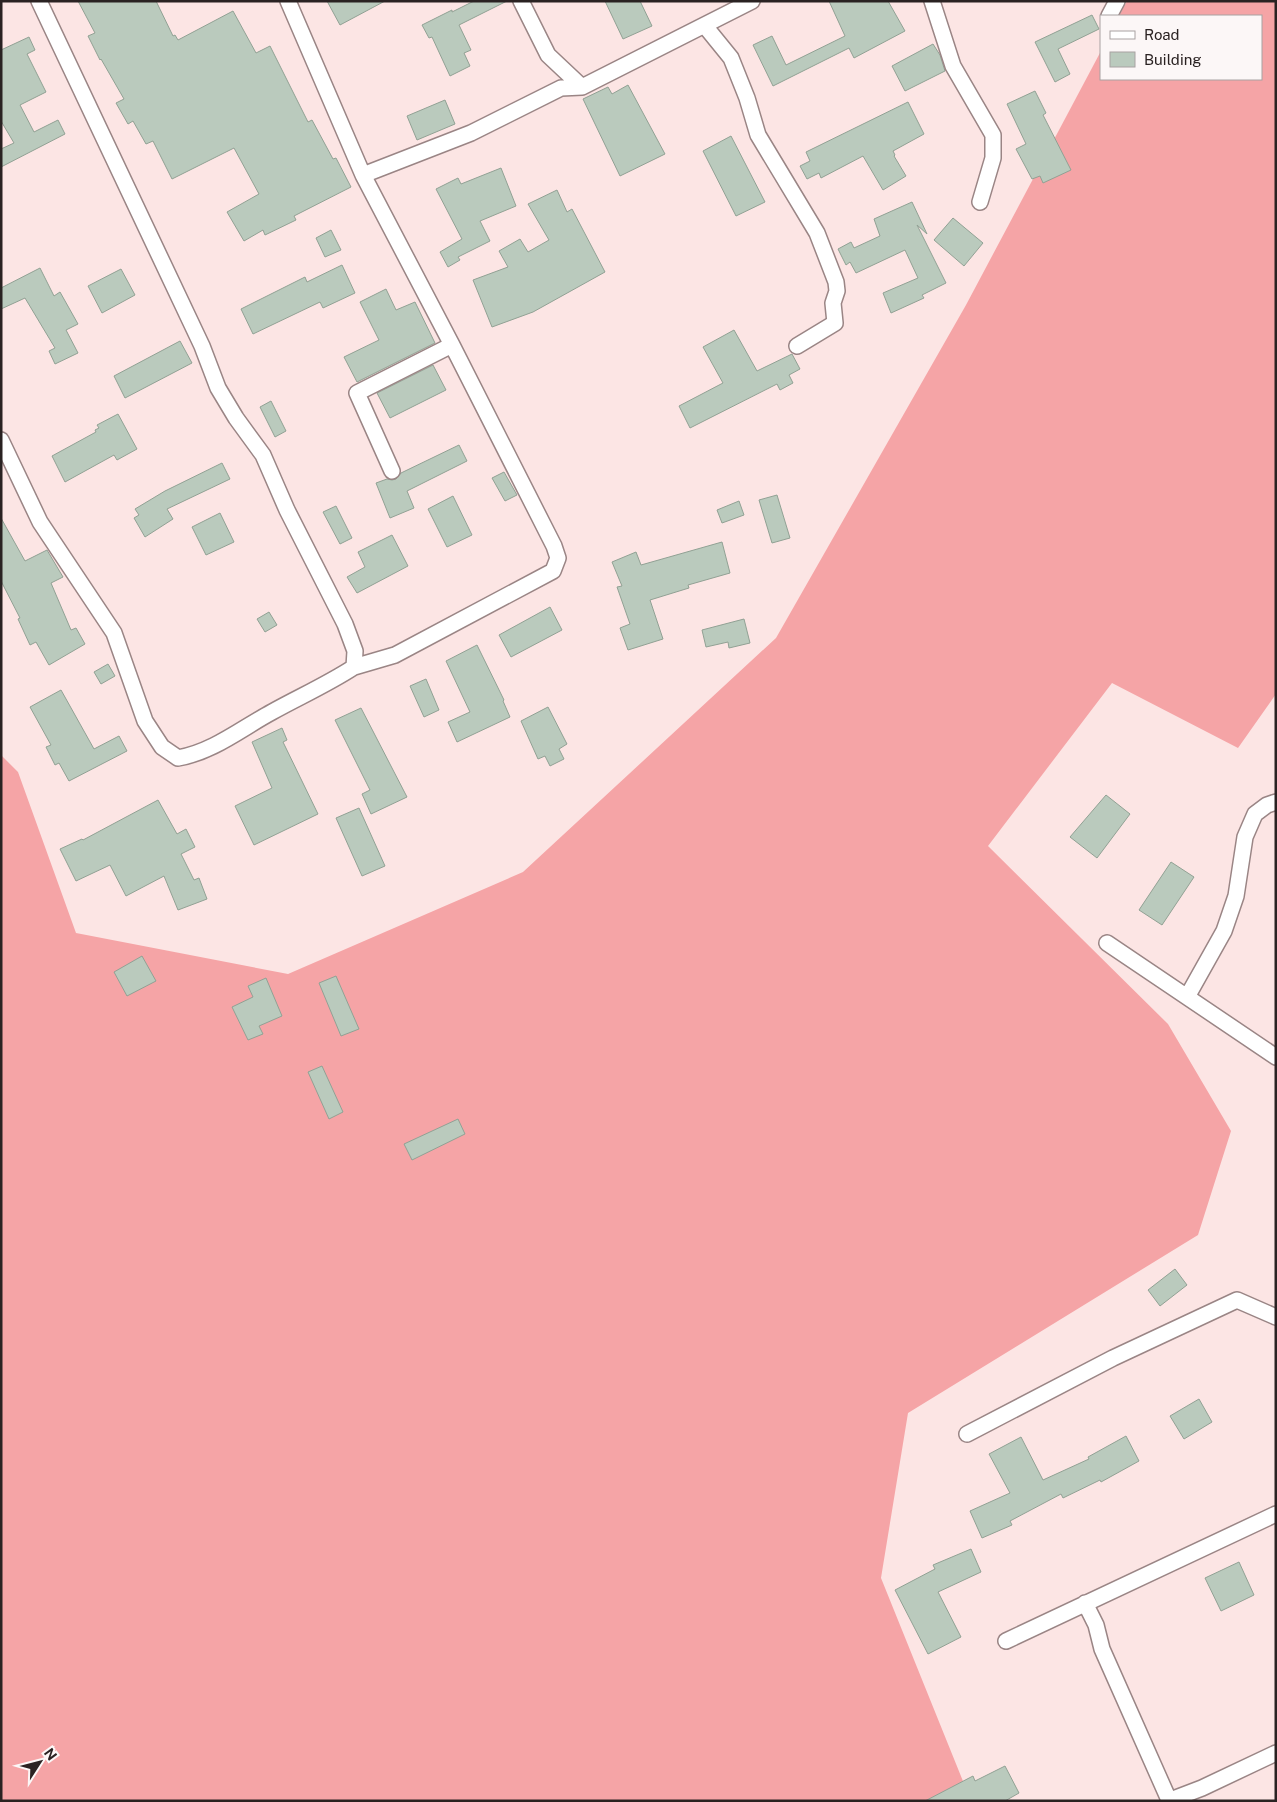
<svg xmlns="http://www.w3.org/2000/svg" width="1277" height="1802" viewBox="0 0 1277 1802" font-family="'Public Sans',sans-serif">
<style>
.forest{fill:#f5a4a6}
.building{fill:#bacabd;stroke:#91a194}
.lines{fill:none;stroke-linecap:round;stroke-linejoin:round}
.minor-casing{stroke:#9a8585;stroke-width:18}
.minor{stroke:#fff;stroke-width:15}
</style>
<rect width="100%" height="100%" fill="#fce5e4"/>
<!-- forest -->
<path class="forest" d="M 1127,1 L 1276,1 L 1276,694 L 1238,748 L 1112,683 L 988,846 L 1168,1024 L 1231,1131 L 1198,1235 L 908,1413 L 881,1578 L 971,1801 L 1,1801 L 1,755 L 18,772 L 76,933 L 288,974 L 523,872 L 776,638 L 966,305 L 1101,51 L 1101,79 L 1261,79 L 1261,16 L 1119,16 Z"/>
<!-- building -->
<path class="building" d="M 78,1 L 156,1 L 173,36 L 175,35 L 178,40 L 233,11 L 256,53 L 270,46 L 308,122 L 312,120 L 333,159 L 336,158 L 351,187 L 294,216 L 296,220 L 265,235 L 263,230 L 244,241 L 227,212 L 259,194 L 234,148 L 172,179 L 153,141 L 146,144 L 133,121 L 128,124 L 116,103 L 124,99 L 101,59 L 100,60 L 88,36 L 95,33 Z
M 327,1 L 385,1 L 340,25 Z
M 474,1 L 507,1 L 459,25 L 471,50 L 464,53 L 470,66 L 450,76 L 432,37 L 429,38 L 422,25 L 452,10 L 452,12 Z
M 605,1 L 640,1 L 652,26 L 623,39 Z
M 829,1 L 888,1 L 905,31 L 854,58 L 849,48 L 773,86 L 753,45 L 772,36 L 786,65 L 845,36 Z
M 1092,15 L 1099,29 L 1058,49 L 1070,74 L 1055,82 L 1035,42 Z
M 29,37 L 35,50 L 27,54 L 46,92 L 20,105 L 34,132 L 58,120 L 65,134 L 1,167 L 1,149 L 14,143 L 1,121 L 1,50 Z
M 933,44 L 940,55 L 945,71 L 905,91 L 892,66 Z
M 628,85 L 665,154 L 620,176 L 583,99 L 608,87 L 612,94 Z
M 1035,91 L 1046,113 L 1043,115 L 1071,170 L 1043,183 L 1040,176 L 1032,179 L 1016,149 L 1026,144 L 1007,104 Z
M 445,100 L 455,124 L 417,140 L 407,116 Z
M 908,102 L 924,134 L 893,151 L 895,155 L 894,156 L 906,176 L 883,190 L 863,156 L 821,178 L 819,173 L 807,179 L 800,166 L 810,161 L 806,152 Z
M 731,136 L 765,202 L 736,216 L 703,151 Z
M 501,168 L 516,206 L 480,221 L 490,241 L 458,257 L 460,260 L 448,267 L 440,252 L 462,239 L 436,189 L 458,178 L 461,184 Z
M 557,190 L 567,212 L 572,209 L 605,272 L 533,312 L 492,327 L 473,280 L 508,267 L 499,251 L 520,239 L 528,252 L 549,240 L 528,204 Z
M 912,202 L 927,234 L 917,225 L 946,283 L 922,295 L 924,298 L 891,313 L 883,293 L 918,278 L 905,250 L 856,273 L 850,262 L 846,265 L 838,249 L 851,242 L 854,248 L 880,236 L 874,219 Z
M 953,218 L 983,243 L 964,266 L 934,240 Z
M 331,230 L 341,250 L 325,257 L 316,238 Z
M 342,265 L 355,293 L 323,308 L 320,302 L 253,334 L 241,309 L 305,277 L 307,282 Z
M 40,268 L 54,296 L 60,292 L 78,324 L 66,330 L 78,353 L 55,364 L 49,351 L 55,348 L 25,298 L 1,309 L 1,288 Z
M 121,269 L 135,295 L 102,313 L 88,286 Z
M 386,289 L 396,310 L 415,302 L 435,343 L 357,382 L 344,357 L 379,340 L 360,302 Z
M 734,330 L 757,371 L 792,354 L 800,369 L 789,375 L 793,383 L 780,390 L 777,384 L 690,428 L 679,406 L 723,383 L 703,347 Z
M 180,341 L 192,363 L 125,398 L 114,376 Z
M 433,365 L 446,390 L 390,418 L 377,393 Z
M 271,401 L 286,431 L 275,437 L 260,407 Z
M 118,414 L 137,449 L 117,460 L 114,455 L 65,482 L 52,456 L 96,432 L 95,430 L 99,428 L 97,425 Z
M 459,445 L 467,461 L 407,491 L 414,508 L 390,518 L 376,483 L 387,479 L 392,480 L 396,479 L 401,473 Z
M 222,463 L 230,479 L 167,509 L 173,519 L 145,537 L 134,518 L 139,515 L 135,509 L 165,491 Z
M 504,472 L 517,495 L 505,501 L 492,478 Z
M 777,495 L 790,538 L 772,543 L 759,500 Z
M 453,496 L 472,535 L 447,547 L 428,509 Z
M 739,501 L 744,515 L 722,523 L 717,510 Z
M 336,506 L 352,538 L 340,544 L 323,512 Z
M 220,513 L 234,542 L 206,555 L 192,527 Z
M 1,518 L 25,561 L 47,550 L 63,577 L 51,583 L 71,630 L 76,628 L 85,644 L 49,665 L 36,642 L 30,645 L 18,619 L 20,618 L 1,581 Z
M 392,535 L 408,566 L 357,593 L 347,577 L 365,567 L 358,552 Z
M 722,542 L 730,573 L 688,585 L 689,588 L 650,600 L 663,639 L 628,650 L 620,628 L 630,624 L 617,587 L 622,586 L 612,562 L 636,552 L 641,565 Z
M 550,607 L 562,630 L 511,657 L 499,635 Z
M 269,612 L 277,625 L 265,632 L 257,619 Z
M 744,619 L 750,643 L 729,648 L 728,642 L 706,647 L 702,630 Z
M 477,645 L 504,700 L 503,701 L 510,717 L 457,742 L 448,722 L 470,712 L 446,661 Z
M 108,664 L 115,676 L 101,684 L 94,672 Z
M 426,679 L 439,710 L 424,717 L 410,686 Z
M 61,690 L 94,749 L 119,736 L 127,751 L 69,781 L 59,763 L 55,765 L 46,747 L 51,745 L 30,707 Z
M 548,707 L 567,744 L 559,749 L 564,759 L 550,766 L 545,756 L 538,759 L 521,721 Z
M 361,708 L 407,797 L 371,814 L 362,794 L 370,790 L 335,720 Z
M 282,728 L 287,740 L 283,742 L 318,814 L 254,845 L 235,806 L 272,788 L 252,742 Z
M 1106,795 L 1130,814 L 1097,858 L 1070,837 Z
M 158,800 L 177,834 L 186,829 L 195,847 L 181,854 L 194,880 L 199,878 L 207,899 L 178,910 L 164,876 L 126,896 L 110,865 L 76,881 L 60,849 L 82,839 L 83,840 Z
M 359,808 L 385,866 L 362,876 L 336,818 Z
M 1171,862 L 1194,877 L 1162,925 L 1139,910 Z
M 142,956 L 156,981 L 127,996 L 114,972 Z
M 336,976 L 359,1029 L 341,1036 L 319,983 Z
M 266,978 L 282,1016 L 259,1026 L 263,1034 L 248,1040 L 232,1007 L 253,997 L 248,986 Z
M 322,1066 L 343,1112 L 329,1119 L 308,1072 Z
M 458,1119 L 465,1134 L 412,1160 L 404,1144 Z
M 1175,1269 L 1187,1285 L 1160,1306 L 1148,1290 Z
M 1199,1399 L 1212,1422 L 1184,1439 L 1170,1416 Z
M 1126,1436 L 1139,1461 L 1101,1482 L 1100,1480 L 1063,1498 L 1061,1494 L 1010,1521 L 1012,1525 L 982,1538 L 970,1511 L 1010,1493 L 989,1454 L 1021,1437 L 1043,1480 L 1089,1459 L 1088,1457 Z
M 971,1549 L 981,1572 L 938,1592 L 961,1637 L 928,1654 L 895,1590 L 935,1569 L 933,1565 Z
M 1239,1562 L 1254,1595 L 1221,1611 L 1205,1578 Z
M 1005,1766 L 1019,1793 L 1005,1801 L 925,1801 L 973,1776 L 975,1781 Z"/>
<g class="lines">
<defs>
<path id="minor" d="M 288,1 L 363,175 L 452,345 L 554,546 L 558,558 L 553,571 L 395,655 L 354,667
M 521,1 L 548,55 L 582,87
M 932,1 L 953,66 L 993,135 L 993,158 L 980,202
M 1109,16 L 1117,1
M 705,26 L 731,58 L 747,98 L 758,135 L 817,233 L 836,282 L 837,291 L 833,303 L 835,323 L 797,346
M 363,175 L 471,133 L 561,88 L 582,87 L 752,1
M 1,440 L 40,522 L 114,633 L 145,721 L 162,747 L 178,758 C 213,752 242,728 272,712 C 299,697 328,684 354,667 L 355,651 L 345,624 L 287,510 L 263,455 L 236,418 L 218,388 L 202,346 L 39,1
M 392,471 L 357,393 L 452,345
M 1107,943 L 1276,1057
M 1187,997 L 1224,931 L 1236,896 L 1245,837 L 1255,814 L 1267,805 L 1276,802
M 967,1434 L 1113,1358 L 1237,1300 L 1276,1317
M 1085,1603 L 1096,1625 L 1102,1649 L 1169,1800
M 1006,1641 L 1276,1514
M 1168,1801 L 1202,1788 L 1276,1753"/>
</defs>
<!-- minor casing -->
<use href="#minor" class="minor-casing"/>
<!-- minor -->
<use href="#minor" class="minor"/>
</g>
<!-- border -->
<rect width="1277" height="1802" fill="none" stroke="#2a2222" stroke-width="5"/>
<!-- legend -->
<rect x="1100" y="15" width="162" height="65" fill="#fcf7f7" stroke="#a8a2a2"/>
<rect x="1110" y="31" width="25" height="8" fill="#ffffff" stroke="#a8a2a2"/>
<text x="1144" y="40" font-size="15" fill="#2a2222">Road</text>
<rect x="1110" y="52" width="25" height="15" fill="#bacabd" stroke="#a8a2a2"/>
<text x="1144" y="65" font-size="15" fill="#2a2222">Building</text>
<!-- north arrow -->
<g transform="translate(40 1762) rotate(54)" stroke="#fcf7f7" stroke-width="4" paint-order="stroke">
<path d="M0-4L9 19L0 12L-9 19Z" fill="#2a2222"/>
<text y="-8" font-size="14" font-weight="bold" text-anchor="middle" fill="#2a2222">N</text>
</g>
</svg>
